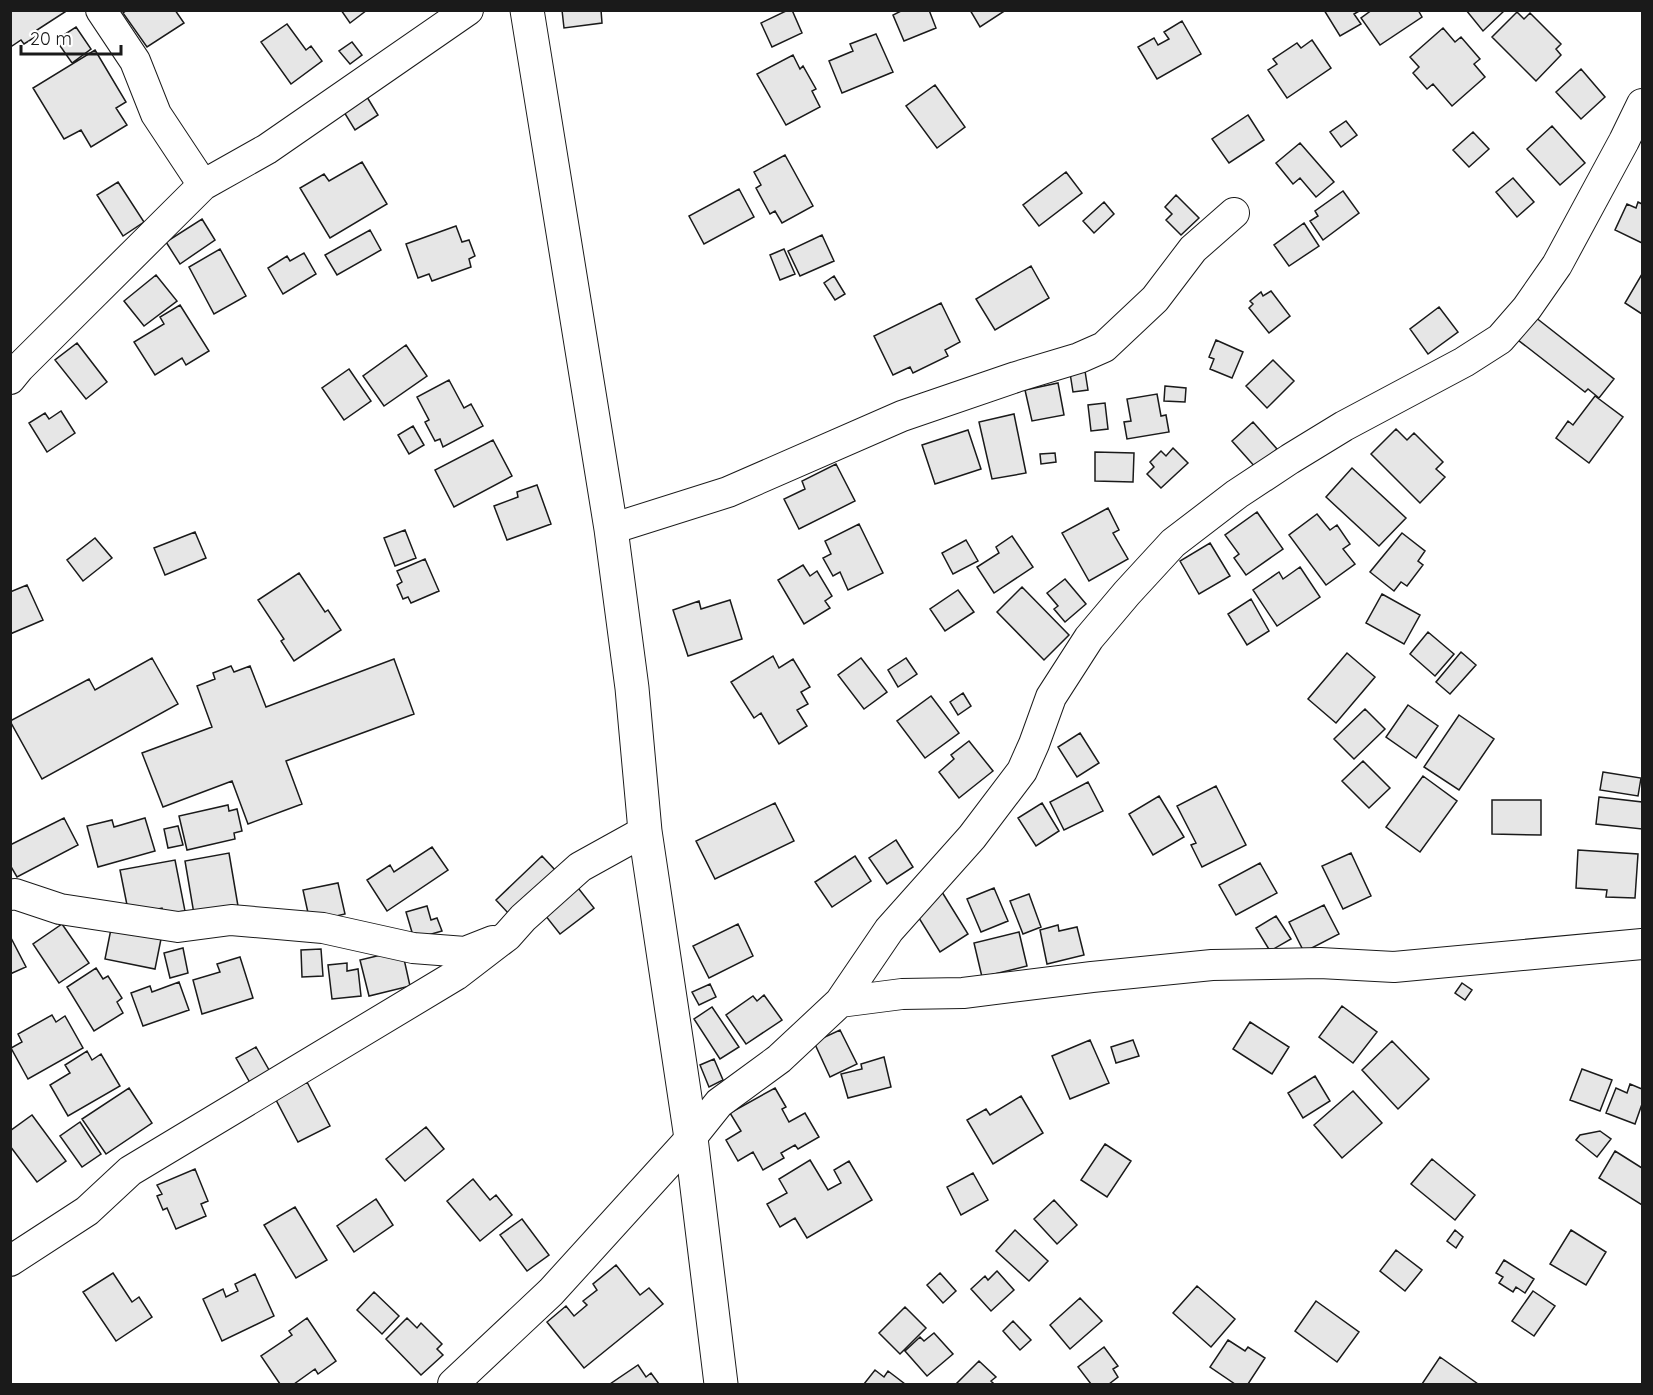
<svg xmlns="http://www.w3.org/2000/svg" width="1653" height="1395" viewBox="0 0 1653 1395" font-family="Quicksand,sans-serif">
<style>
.building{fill:#e6e6e6;stroke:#1a1a1a;stroke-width:1.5}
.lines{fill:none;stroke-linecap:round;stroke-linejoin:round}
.street-casing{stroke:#1a1a1a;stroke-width:32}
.secondary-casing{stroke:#1a1a1a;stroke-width:35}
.street{stroke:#fff;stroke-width:30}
.secondary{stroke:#fff;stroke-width:33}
</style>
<rect width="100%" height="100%" fill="#fff"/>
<!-- building -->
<path class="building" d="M 10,10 L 68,10 L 37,30 L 40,34 L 24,44 L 21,40 L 12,46 L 10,43 Z
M 127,10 L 175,10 L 184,23 L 147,47 L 123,13 Z
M 341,10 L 367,10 L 350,23 Z
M 562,10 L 601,10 L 602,23 L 564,28 Z
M 788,10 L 792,10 L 802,33 L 772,47 L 761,23 Z
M 903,10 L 929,10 L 936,28 L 904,41 L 893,15 Z
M 970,10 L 1006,10 L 980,27 Z
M 1324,10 L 1361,10 L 1354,14 L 1361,24 L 1340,36 Z
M 1372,10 L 1418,10 L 1422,17 L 1380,45 L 1361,18 Z
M 1466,10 L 1505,10 L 1483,31 Z
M 1517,12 L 1524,19 L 1530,13 L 1561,44 L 1556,49 L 1561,55 L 1536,81 L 1492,37 Z
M 1182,21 L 1201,54 L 1157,79 L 1138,47 L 1154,38 L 1158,45 L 1169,39 L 1164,32 Z
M 287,24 L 306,50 L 311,46 L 322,61 L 291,84 L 261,42 Z
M 76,27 L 91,49 L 72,63 L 56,40 Z
M 1443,28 L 1455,42 L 1461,37 L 1480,59 L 1474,64 L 1485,77 L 1452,106 L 1433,84 L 1427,89 L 1413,73 L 1419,67 L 1410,57 Z
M 876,34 L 893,72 L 842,93 L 829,61 L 853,51 L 850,44 Z
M 1312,40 L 1331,68 L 1287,98 L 1268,70 L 1277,64 L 1273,59 L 1297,43 L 1301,48 Z
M 352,42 L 362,55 L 350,64 L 339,51 Z
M 95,50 L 126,102 L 116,108 L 127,125 L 91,147 L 81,130 L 64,139 L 33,88 Z
M 793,55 L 800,69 L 803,66 L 816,89 L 812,91 L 820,107 L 786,125 L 757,74 Z
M 1581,69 L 1605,97 L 1581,119 L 1556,92 Z
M 935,85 L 965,127 L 937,148 L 906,106 Z
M 367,97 L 378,115 L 355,130 L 344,112 Z
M 1248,115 L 1264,140 L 1229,163 L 1212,139 Z
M 1346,121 L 1357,135 L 1341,147 L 1330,132 Z
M 1552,126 L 1585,163 L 1560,185 L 1527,149 Z
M 1473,132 L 1489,149 L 1469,167 L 1453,150 Z
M 1300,143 L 1334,182 L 1316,197 L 1300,178 L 1293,184 L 1276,163 Z
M 785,155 L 813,206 L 782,223 L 775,211 L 770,214 L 756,188 L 761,185 L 754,172 Z
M 362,162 L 387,204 L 330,238 L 300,188 L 324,174 L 329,181 Z
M 1066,172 L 1082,193 L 1039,226 L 1023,205 Z
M 1513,178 L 1534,202 L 1517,217 L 1496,192 Z
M 118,182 L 144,222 L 123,236 L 97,195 Z
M 739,189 L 754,217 L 704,244 L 689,216 Z
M 1343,191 L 1359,213 L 1323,240 L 1310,221 L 1318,216 L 1315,211 Z
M 1176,195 L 1199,218 L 1181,235 L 1166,220 L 1172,214 L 1165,207 Z
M 1104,202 L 1114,214 L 1094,233 L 1083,221 Z
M 1638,202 L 1642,204 L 1642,243 L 1615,230 L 1627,204 L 1636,208 Z
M 202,219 L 215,240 L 180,264 L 166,242 Z
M 1304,223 L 1319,246 L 1289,266 L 1274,245 Z
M 456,226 L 462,242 L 469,240 L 475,256 L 469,259 L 471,267 L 432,281 L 429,274 L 418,278 L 406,244 Z
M 370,230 L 381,250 L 337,275 L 325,255 Z
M 822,235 L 834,261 L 800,276 L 788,251 Z
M 220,249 L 246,296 L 214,314 L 189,267 Z
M 784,249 L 795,274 L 780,280 L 770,255 Z
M 304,253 L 316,274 L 283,294 L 268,268 L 287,256 L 290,261 Z
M 1031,266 L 1049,298 L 995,330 L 976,299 Z
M 1642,274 L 1642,314 L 1625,303 Z
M 156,275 L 177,301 L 144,326 L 124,301 Z
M 834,276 L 845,294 L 835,300 L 824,283 Z
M 1271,291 L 1290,316 L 1269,333 L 1249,308 L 1253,304 L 1250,301 L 1261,292 L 1263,296 Z
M 941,303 L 960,342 L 945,350 L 948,356 L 913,373 L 910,367 L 893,375 L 874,336 Z
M 180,305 L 209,351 L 186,365 L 182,358 L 155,375 L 134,342 L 164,324 L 160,317 Z
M 1439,307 L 1458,332 L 1428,354 L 1410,329 Z
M 1535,317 L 1614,379 L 1599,398 L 1588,389 L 1585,392 L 1518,340 Z
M 1216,340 L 1243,352 L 1232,378 L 1210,369 L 1214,359 L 1209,357 Z
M 77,343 L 107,382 L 86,399 L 55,360 Z
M 406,345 L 427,376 L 384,406 L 363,376 Z
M 1273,360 L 1294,381 L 1267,408 L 1246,386 Z
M 349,369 L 371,401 L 344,420 L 322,388 Z
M 1085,371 L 1088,390 L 1073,392 L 1070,373 Z
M 449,380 L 464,408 L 471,404 L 483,426 L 443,447 L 440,439 L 435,441 L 425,422 L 429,420 L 417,397 Z
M 1058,383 L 1064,415 L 1032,421 L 1025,390 Z
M 1165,386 L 1186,388 L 1185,402 L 1164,401 Z
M 1157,394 L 1161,416 L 1166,415 L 1169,432 L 1127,439 L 1124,422 L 1131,421 L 1127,399 Z
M 1595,396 L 1623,417 L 1589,463 L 1556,438 L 1568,421 L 1573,425 Z
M 1105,403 L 1108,429 L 1091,431 L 1088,405 Z
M 61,411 L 75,433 L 47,452 L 29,423 L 45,413 L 49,419 Z
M 1014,414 L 1026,473 L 992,479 L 979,422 Z
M 1253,422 L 1277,449 L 1256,468 L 1232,441 Z
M 413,426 L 424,445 L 409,454 L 398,435 Z
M 1396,429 L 1407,440 L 1414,433 L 1443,462 L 1436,469 L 1445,477 L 1420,503 L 1371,454 Z
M 968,430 L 981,469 L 935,484 L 922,445 Z
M 493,440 L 512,476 L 454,507 L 435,470 Z
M 1173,448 L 1188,463 L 1161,488 L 1147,474 L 1154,467 L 1150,462 L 1161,451 L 1166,456 Z
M 1095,452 L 1134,453 L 1133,482 L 1095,481 Z
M 1055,453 L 1056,462 L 1041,464 L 1040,454 Z
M 836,464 L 855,501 L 799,529 L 784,499 L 805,489 L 802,481 Z
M 1352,468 L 1406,518 L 1379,546 L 1326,497 Z
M 537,485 L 551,524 L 507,540 L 494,506 L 518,497 L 517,492 Z
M 1108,508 L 1119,530 L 1113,533 L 1128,559 L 1089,581 L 1062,533 Z
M 1257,512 L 1283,549 L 1246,575 L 1234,558 L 1239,554 L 1225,535 Z
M 1317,514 L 1330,530 L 1337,525 L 1350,544 L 1343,549 L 1355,564 L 1326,585 L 1289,535 Z
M 859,524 L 883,573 L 848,590 L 840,572 L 833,576 L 823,558 L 831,554 L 825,541 Z
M 405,530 L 416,558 L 395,566 L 384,538 Z
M 195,532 L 206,558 L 165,575 L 154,548 Z
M 1402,533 L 1425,551 L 1418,561 L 1423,565 L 1407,586 L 1401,582 L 1394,591 L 1370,572 Z
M 1012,536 L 1033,567 L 994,593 L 977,567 L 999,553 L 996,547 Z
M 95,538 L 112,558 L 83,581 L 67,560 Z
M 966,540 L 978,561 L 953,574 L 942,553 Z
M 1210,543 L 1230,576 L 1199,594 L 1180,561 Z
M 425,559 L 439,591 L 411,603 L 408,597 L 403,599 L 397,585 L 402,582 L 397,571 Z
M 803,565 L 810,576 L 817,571 L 832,596 L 825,601 L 830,608 L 804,624 L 778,580 Z
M 1300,567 L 1320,597 L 1277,626 L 1253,590 L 1279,572 L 1283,579 Z
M 299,573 L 325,612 L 328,610 L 341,630 L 294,661 L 281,641 L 284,639 L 258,600 Z
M 1065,579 L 1086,604 L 1065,622 L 1054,609 L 1058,606 L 1047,593 Z
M 27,585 L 43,620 L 10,634 L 10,592 Z
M 1022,587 L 1069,635 L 1044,660 L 997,612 Z
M 958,590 L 974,612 L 945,631 L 930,609 Z
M 1382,594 L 1420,615 L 1404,644 L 1366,623 Z
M 1251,599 L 1269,631 L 1247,645 L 1228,614 Z
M 730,600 L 742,639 L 688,656 L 673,610 L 699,601 L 701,609 Z
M 1428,632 L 1454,654 L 1435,676 L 1410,654 Z
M 1461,652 L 1476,665 L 1450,694 L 1436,682 Z
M 1347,653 L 1375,677 L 1336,723 L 1308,699 Z
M 773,656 L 779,668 L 793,659 L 810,687 L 801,692 L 808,704 L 797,710 L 807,726 L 779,744 L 761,713 L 754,718 L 731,682 Z
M 152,658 L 178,704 L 42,779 L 10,721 L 89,679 L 95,690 Z
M 861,658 L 887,692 L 864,709 L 838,675 Z
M 906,658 L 917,674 L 898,687 L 888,670 Z
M 394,659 L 414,714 L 286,761 L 302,804 L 248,824 L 232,781 L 163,807 L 142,753 L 212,727 L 197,686 L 215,679 L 213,673 L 231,666 L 234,672 L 250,666 L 266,707 Z
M 963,693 L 971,706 L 958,715 L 950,702 Z
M 931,696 L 959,733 L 925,758 L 897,721 Z
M 1408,705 L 1438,726 L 1416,758 L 1386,737 Z
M 1365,709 L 1385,729 L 1354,759 L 1334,739 Z
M 1459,715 L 1494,739 L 1459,790 L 1424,767 Z
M 1080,733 L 1099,763 L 1077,777 L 1058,747 Z
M 969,741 L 993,771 L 959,798 L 939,772 L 954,759 L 951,755 Z
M 1363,761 L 1390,788 L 1369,808 L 1342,781 Z
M 1603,772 L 1641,778 L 1638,796 L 1600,790 Z
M 1423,776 L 1457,801 L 1420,852 L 1386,827 Z
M 1088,782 L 1103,811 L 1064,830 L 1050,802 Z
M 1216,786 L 1246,845 L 1202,867 L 1191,845 L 1196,843 L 1177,806 Z
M 1159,796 L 1184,837 L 1153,855 L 1129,814 Z
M 1599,797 L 1642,802 L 1642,829 L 1596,824 Z
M 1492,800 L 1541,800 L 1541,835 L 1492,834 Z
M 775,803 L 794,841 L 715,879 L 696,841 Z
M 1042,803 L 1059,831 L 1036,846 L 1018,818 Z
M 228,805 L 229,811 L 237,809 L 242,831 L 234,833 L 235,839 L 187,850 L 179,816 Z
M 64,818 L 78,845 L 17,877 L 10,865 L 10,845 Z
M 145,818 L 155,851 L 98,867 L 87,826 L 112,820 L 114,827 Z
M 178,826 L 183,845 L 168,848 L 164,829 Z
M 896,840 L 913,867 L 887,884 L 869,858 Z
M 432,847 L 448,870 L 387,911 L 367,880 L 390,865 L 394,872 Z
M 1578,850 L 1638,854 L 1635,898 L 1606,897 L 1607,890 L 1576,888 Z
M 229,853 L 239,912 L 195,920 L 185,861 Z
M 1351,853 L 1371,896 L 1343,909 L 1322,866 Z
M 542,856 L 556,871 L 510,915 L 496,900 Z
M 855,856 L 871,881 L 832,907 L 815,882 Z
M 175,860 L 185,911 L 164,914 L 162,908 L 129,915 L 120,870 Z
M 1260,863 L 1277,893 L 1236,915 L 1219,885 Z
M 338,883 L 345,914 L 310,922 L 303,890 Z
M 575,884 L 594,908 L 560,934 L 541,910 Z
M 994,888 L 1008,921 L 981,932 L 967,899 Z
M 942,892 L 968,934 L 940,952 L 914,910 Z
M 1029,894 L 1041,927 L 1023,934 L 1010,901 Z
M 1324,905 L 1339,934 L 1304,952 L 1289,922 Z
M 427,906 L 431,920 L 437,918 L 442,931 L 414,939 L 406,912 Z
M 1276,916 L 1291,939 L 1270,951 L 1256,928 Z
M 62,924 L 89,963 L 59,983 L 33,944 Z
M 112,924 L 162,934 L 155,969 L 105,959 Z
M 738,924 L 753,956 L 709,978 L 693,946 Z
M 1058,925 L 1059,931 L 1077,927 L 1084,955 L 1047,964 L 1040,930 Z
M 1019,932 L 1027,966 L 982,977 L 974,943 Z
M 10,936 L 26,967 L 10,974 Z
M 183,948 L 188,973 L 170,978 L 164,953 Z
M 321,949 L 323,976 L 302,977 L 301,950 Z
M 402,950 L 410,986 L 369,996 L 360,960 Z
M 240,957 L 253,998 L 202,1014 L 193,980 L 220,972 L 217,964 Z
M 347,963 L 347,971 L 358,969 L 361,996 L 332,999 L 328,965 Z
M 96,968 L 103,979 L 108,976 L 122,998 L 117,1002 L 123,1013 L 94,1031 L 67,987 Z
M 179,982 L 189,1010 L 143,1026 L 131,993 L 150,986 L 152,992 Z
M 1462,983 L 1472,990 L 1465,1000 L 1455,993 Z
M 710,984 L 716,997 L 699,1005 L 692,992 Z
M 764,995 L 782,1020 L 746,1044 L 726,1015 L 753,996 L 757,1001 Z
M 1342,1006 L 1377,1032 L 1353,1063 L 1319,1037 Z
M 712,1007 L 739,1047 L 720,1059 L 694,1019 Z
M 52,1015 L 56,1022 L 65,1016 L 83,1048 L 28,1079 L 11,1048 L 22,1042 L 18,1034 Z
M 1250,1022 L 1289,1047 L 1272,1074 L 1233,1049 Z
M 840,1030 L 857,1064 L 830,1077 L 814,1042 Z
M 1090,1040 L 1109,1083 L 1070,1099 L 1052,1056 Z
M 1133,1040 L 1139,1056 L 1116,1063 L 1111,1047 Z
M 1392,1041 L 1429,1079 L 1398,1109 L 1362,1070 Z
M 256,1047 L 273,1077 L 253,1088 L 236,1058 Z
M 87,1051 L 92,1060 L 101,1054 L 120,1086 L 68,1116 L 50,1085 L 70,1073 L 65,1065 Z
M 884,1057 L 891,1087 L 848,1098 L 841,1074 L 862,1069 L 861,1064 Z
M 714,1059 L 723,1080 L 709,1087 L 700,1065 Z
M 1582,1069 L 1612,1080 L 1600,1111 L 1570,1100 Z
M 1315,1076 L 1330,1101 L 1303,1118 L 1288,1093 Z
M 307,1082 L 330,1126 L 298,1142 L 275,1098 Z
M 1630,1084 L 1642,1089 L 1642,1104 L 1635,1124 L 1606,1113 L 1616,1088 L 1627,1093 Z
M 129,1088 L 152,1123 L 106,1154 L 82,1119 Z
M 775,1088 L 786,1107 L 782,1109 L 789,1122 L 805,1113 L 819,1137 L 798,1149 L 795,1145 L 781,1153 L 784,1158 L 763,1170 L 753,1152 L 738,1161 L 726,1140 L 741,1131 L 730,1113 Z
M 1353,1091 L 1382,1123 L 1342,1158 L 1314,1125 Z
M 1021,1096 L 1043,1133 L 993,1164 L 967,1120 L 986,1109 L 990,1115 Z
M 32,1115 L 66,1161 L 37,1182 L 10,1146 L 10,1131 Z
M 80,1122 L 101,1154 L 82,1167 L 60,1136 Z
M 426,1127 L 444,1149 L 405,1181 L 386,1159 Z
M 1600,1131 L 1611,1139 L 1597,1157 L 1576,1140 L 1580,1135 Z
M 1105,1144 L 1131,1161 L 1107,1197 L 1081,1180 Z
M 1615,1151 L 1642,1168 L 1642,1205 L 1599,1178 Z
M 1432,1159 L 1475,1195 L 1455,1220 L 1411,1184 Z
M 810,1160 L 828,1190 L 841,1183 L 834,1170 L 849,1161 L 872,1200 L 807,1238 L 795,1218 L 780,1227 L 767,1204 L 787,1193 L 779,1179 Z
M 195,1169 L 208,1201 L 201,1204 L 206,1216 L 176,1229 L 167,1208 L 163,1210 L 157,1196 L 162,1194 L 157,1185 Z
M 973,1173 L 988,1200 L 961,1215 L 947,1187 Z
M 473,1179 L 490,1200 L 496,1195 L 512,1215 L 480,1241 L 447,1201 Z
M 376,1199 L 393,1225 L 354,1252 L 337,1226 Z
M 1054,1200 L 1077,1225 L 1057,1244 L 1034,1219 Z
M 295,1207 L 327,1260 L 296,1278 L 264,1225 Z
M 522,1219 L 549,1255 L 527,1271 L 500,1235 Z
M 1015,1230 L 1048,1261 L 1029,1281 L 996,1251 Z
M 1455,1230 L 1463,1237 L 1456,1248 L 1447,1241 Z
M 1571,1230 L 1606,1252 L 1586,1285 L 1550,1264 Z
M 1396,1250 L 1422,1270 L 1405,1291 L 1380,1271 Z
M 1504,1260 L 1534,1279 L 1525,1293 L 1516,1287 L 1513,1292 L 1499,1283 L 1503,1277 L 1496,1273 Z
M 616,1265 L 640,1295 L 649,1288 L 663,1304 L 584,1368 L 547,1322 L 566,1306 L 574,1316 L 587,1305 L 583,1301 L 597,1290 L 593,1284 Z
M 997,1271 L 1014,1290 L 991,1311 L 971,1289 L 985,1276 L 988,1280 Z
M 113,1273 L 132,1302 L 139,1297 L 152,1317 L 116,1341 L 83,1292 Z
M 940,1273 L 956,1291 L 943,1303 L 927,1285 Z
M 255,1274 L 274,1316 L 222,1341 L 203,1299 L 223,1289 L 226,1297 L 238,1291 L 235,1284 Z
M 1197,1286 L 1235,1319 L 1211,1347 L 1173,1313 Z
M 1533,1291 L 1555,1306 L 1534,1336 L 1512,1321 Z
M 374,1292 L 399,1316 L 382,1334 L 357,1310 Z
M 1080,1298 L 1102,1321 L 1070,1349 L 1050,1325 Z
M 1316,1301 L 1359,1332 L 1337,1362 L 1295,1331 Z
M 905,1307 L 926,1328 L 900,1354 L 879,1333 Z
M 307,1318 L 336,1361 L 318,1374 L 315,1369 L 294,1384 L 280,1384 L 261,1356 L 292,1335 L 289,1331 Z
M 407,1318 L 417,1328 L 421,1323 L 442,1344 L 437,1349 L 443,1355 L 421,1375 L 386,1339 Z
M 1013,1321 L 1031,1340 L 1020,1350 L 1003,1331 Z
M 934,1333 L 953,1354 L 927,1376 L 905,1351 L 920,1337 L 924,1341 Z
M 1228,1340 L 1245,1351 L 1248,1347 L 1265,1358 L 1248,1384 L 1235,1384 L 1210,1367 Z
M 1104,1347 L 1118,1366 L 1113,1369 L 1118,1377 L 1109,1384 L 1091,1384 L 1078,1367 Z
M 1440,1357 L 1478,1384 L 1422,1384 Z
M 979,1361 L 996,1377 L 991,1381 L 994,1384 L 956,1384 Z
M 638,1365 L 646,1377 L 651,1373 L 659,1384 L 610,1384 Z
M 875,1370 L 884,1377 L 888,1371 L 905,1384 L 864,1384 Z"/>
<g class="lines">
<defs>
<path id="street" d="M 101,10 L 135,61 L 156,114 L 203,185
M 10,379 L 19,368 L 203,185 L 267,149 L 468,10
M 611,529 L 728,492 L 902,416 L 1016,377 L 1079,358 L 1104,347 L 1155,299 L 1193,249 L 1234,213
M 10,895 L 15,894 L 60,909 L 178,927 L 231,920 L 323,928 L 413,948 L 465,952 L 493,941
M 840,1002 L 902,994 L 963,993 L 1092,977 L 1212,965 L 1320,963 L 1394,967 L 1642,944
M 10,1261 L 87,1211 L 130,1171 L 456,975 L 507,936 L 523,918 L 580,867 L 645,831
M 453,1384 L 551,1292 L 691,1138 L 719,1103 L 779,1059 L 840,1002 L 889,930 L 972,837 L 1022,771 L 1034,744 L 1051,697 L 1089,638 L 1127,593 L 1173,543 L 1237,494 L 1290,459 L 1344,426 L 1464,362 L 1500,339 L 1527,308 L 1557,265 L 1624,141 L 1642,104"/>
<path id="secondary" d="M 527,10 L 611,529 L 632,688 L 645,831 L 691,1138 L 721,1384"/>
</defs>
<!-- street casing -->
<use href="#street" class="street-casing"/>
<!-- secondary casing -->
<use href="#secondary" class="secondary-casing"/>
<!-- street -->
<use href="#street" class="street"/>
<!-- secondary -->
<use href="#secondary" class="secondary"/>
</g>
<!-- border -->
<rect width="1653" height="1395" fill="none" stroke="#1a1a1a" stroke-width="24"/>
<!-- scale -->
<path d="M21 45v9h100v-9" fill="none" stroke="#1a1a1a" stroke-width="3"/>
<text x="30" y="45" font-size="18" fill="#1a1a1a" stroke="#ffffff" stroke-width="4.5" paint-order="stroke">20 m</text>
</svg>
